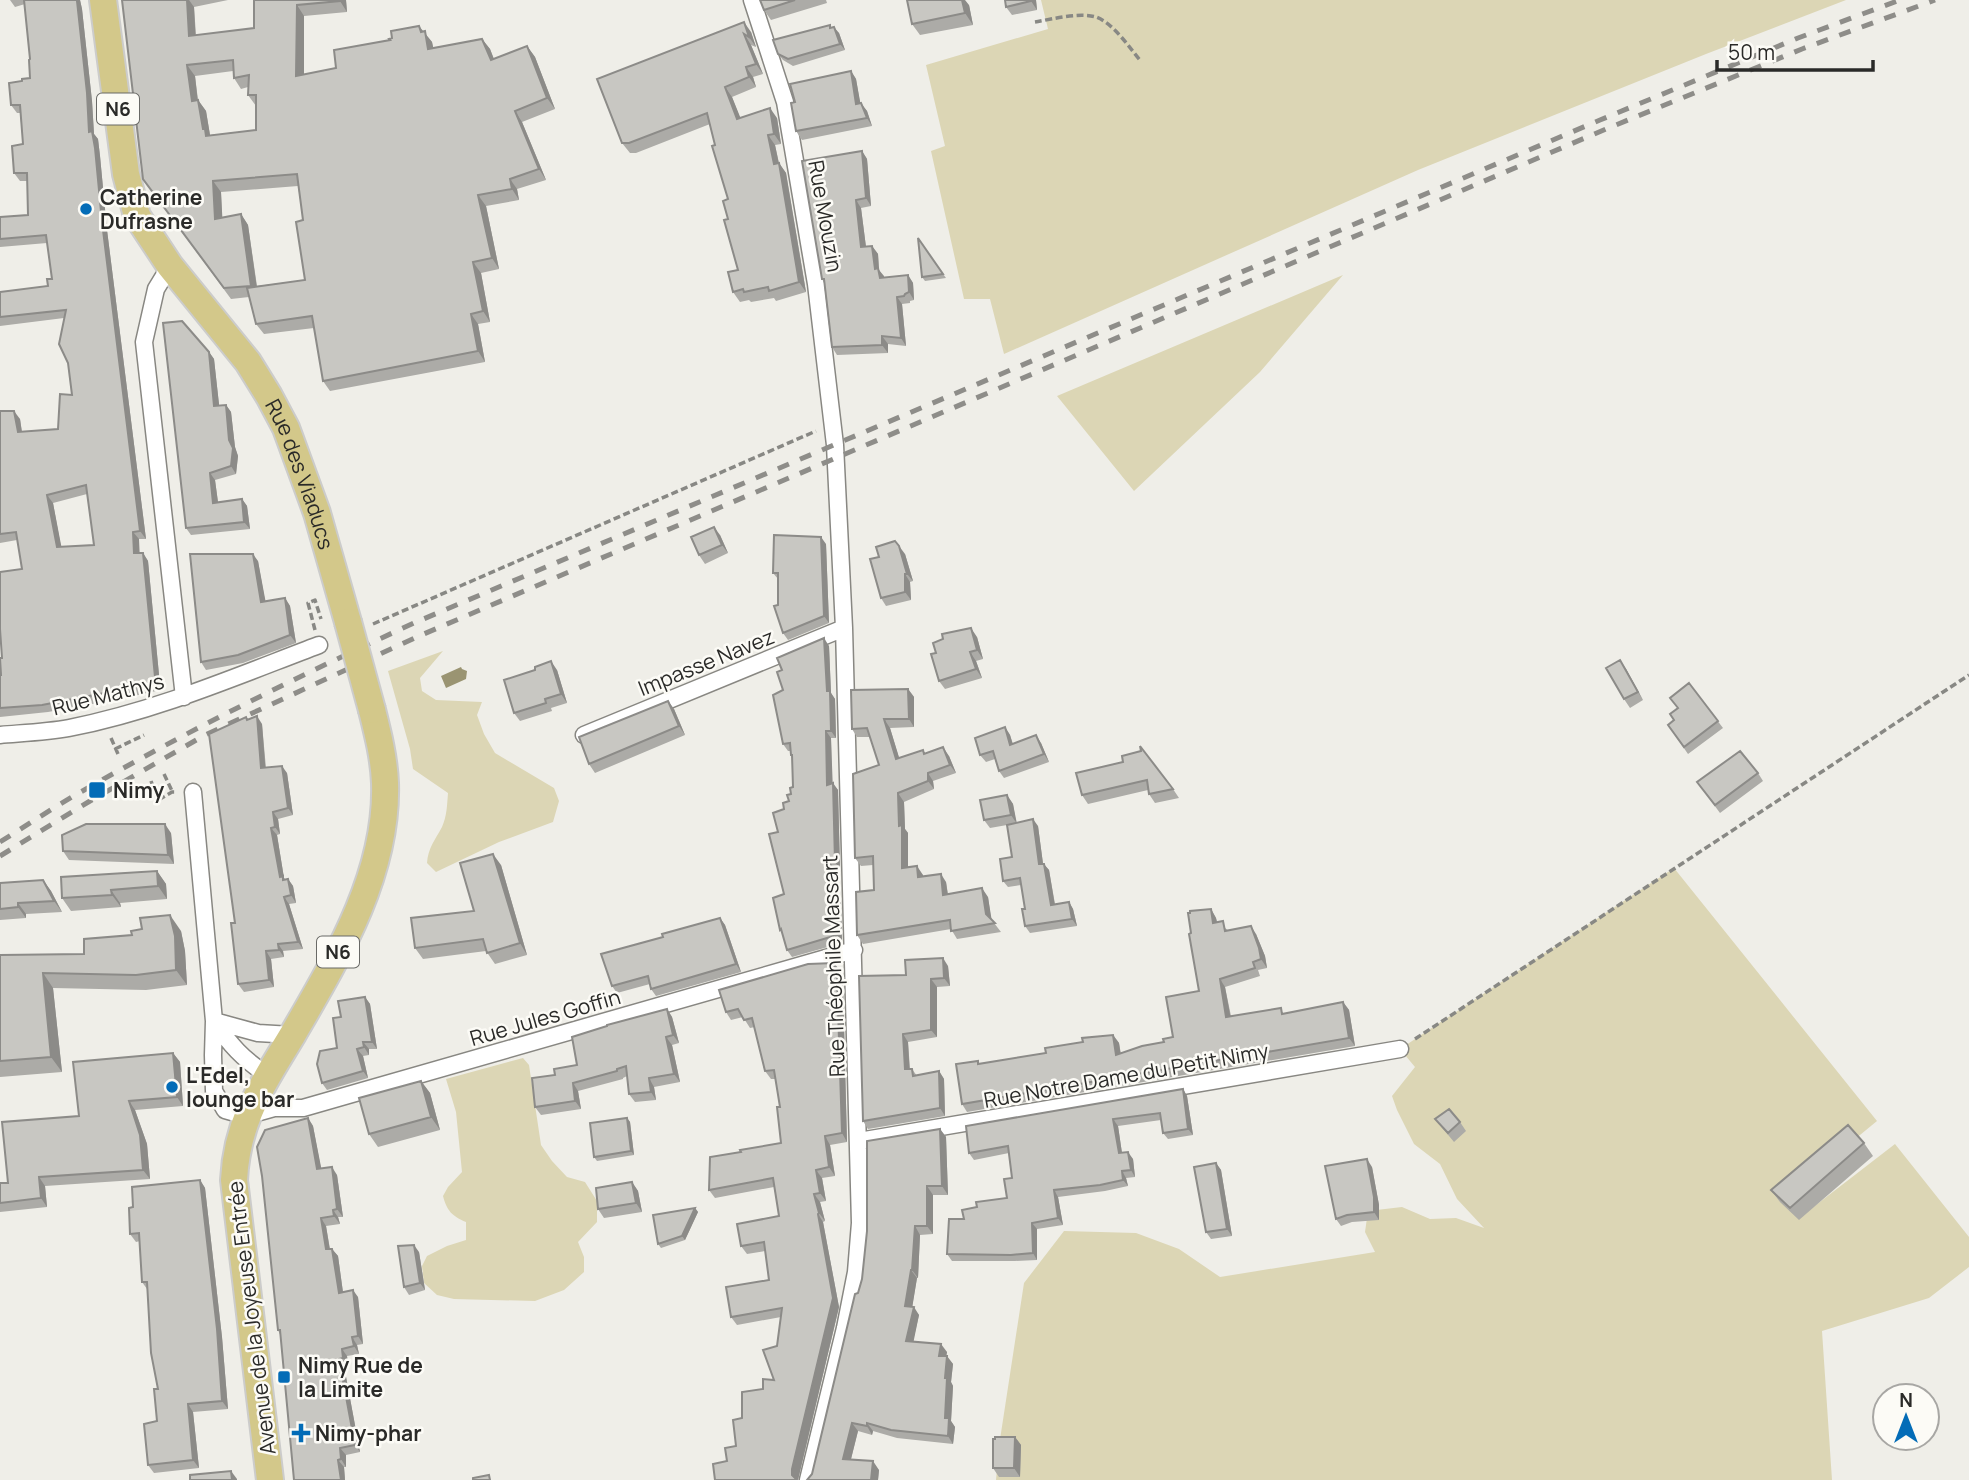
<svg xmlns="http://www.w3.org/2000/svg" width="1969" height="1480" viewBox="0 0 1969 1480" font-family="Manrope,sans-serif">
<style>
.green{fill:#dcd6b5}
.water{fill:#9a9472}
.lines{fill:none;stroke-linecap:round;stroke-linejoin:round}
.minor-casing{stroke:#888782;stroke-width:19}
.primary-casing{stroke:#cccccb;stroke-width:30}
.path{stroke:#888884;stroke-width:3.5;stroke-dasharray:7 3.5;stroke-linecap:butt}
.minor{stroke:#fff;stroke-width:16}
.primary{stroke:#d3c88a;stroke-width:26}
.rail{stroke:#8e8d89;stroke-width:5;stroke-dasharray:12 12;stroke-linecap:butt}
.primary-bridge-casing{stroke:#cccccb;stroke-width:30;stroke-linecap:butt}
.primary-bridge{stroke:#d3c88a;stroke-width:26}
.wall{fill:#acaba7;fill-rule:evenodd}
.shaded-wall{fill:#8c8b88}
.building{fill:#c8c7c2;stroke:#8c8b88;stroke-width:2;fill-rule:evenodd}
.poi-dot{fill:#036cb7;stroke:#fcfbf6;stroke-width:2.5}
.labels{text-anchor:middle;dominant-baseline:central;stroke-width:5;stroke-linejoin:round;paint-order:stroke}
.shield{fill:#fcfbf6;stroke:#696966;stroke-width:2}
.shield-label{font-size:19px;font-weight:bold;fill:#2a2a28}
.poi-label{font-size:21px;font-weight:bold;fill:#2a2a28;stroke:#fcfbf6;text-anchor:start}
.street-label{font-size:21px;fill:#2a2a28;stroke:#fcfbf6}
</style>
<rect width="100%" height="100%" fill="#efeee8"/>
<!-- green -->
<path class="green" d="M 1041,0 L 1846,0 L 1706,54 L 1418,170 L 1004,354 L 990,299 L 964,299 L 931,151 L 945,146 L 926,65 L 1048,29 Z
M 1343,275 L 1260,372 L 1134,491 L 1057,396 Z
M 443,651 L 420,678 L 422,691 L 436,700 L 482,702 L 477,715 L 484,734 L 495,753 L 554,788 L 559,801 L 553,822 L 499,842 L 436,872 L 427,863 C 428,848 435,840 442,827 C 447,816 447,805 448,793 L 413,769 L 410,749 L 388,671 Z
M 1674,868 L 1877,1121 L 1787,1195 L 1803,1215 L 1895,1144 L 1969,1237 L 1969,1267 L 1929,1298 L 1822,1331 L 1832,1480 L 996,1480 L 999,1446 L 1024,1283 L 1064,1231 L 1136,1233 L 1179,1249 L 1220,1277 L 1375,1252 L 1365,1232 L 1368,1211 L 1402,1207 L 1430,1219 L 1456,1218 L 1484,1228 L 1457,1199 L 1440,1164 L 1414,1144 L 1397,1110 L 1392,1096 L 1415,1067 L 1400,1049 Z
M 523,1058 L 529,1065 L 541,1145 L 552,1161 L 567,1177 L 585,1182 L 597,1201 L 597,1222 L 578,1242 L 584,1257 L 584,1272 L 564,1290 L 535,1301 L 454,1299 L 437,1295 L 424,1283 L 422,1266 L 427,1256 L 447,1246 L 466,1240 L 466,1222 C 452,1216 447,1211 443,1196 L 448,1187 L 462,1172 L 456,1112 L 446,1079 Z"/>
<!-- water -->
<path class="water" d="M 461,667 L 462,669 L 467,671 L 466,679 L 446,688 L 441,676 Z"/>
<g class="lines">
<defs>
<path id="minor" d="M 752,0 L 785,102 L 816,284 L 835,445 L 844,628 L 860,1223 L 856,1272 L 845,1328 L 808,1480
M 170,266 L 156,289 L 144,342 L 184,697
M 0,735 C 23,733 47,732 69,728 C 156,711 237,676 319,645
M 584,735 L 844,628
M 193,792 L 214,1021 L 213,1055 L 214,1091 L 225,1110 L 246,1116 L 274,1108 L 303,1108 L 854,950
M 214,1021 L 258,1033 L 292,1035
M 214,1021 C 230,1045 243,1059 267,1075
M 859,1141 L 1400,1049"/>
<g id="primary">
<path id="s1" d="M 103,0 L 126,174 L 137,216 L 170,266 L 248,362 L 269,396 L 286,428 L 317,513 L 348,622"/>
<path d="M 270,1480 L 234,1180 C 237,1119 263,1084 293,1034 C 337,958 388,874 385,783 C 384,758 378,734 372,710"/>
</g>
</defs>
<!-- minor casing -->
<use href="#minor" class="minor-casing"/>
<!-- primary casing -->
<use href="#primary" class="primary-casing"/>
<!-- path -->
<path class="path" d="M 1035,22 C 1053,19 1079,12 1096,17 C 1113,23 1129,47 1140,60
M 373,624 L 816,431
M 315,630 L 308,603 L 315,600 L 321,619
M 111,738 L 118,754
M 115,749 L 144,735
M 164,774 L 172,791
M 151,781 L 158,800 L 172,792 L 177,792
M 1415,1039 L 1969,675"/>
<!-- minor -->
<use href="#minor" class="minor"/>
<!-- primary -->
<use href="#primary" class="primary"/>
<!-- rail -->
<path class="rail" d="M 0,842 C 29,824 57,805 86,789 C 193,728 303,674 414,623 L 1600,120 L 1798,38 L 1900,0
M 0,856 L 90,801 L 205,735 L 419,636 L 1606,129 L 1802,49 L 1935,0"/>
<defs>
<path id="primary-bridge" d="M 348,622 L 372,710"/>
</defs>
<!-- primary-bridge casing -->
<use href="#primary-bridge" class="primary-bridge-casing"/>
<!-- primary-bridge -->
<use href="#primary-bridge" class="primary-bridge"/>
</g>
<!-- wall -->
<path class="wall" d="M 10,0 L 80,0 L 82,9 L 92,101 L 94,134 L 98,139 L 100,156 L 107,230 L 146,539 L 139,539 L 139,553 L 143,553 L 148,561 L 160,685 L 156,691 L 125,698 L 48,712 L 0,717 L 0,675 L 1,675 L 2,658 L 22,569 L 17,540 L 0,543 L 0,411 L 20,419 L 22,432 L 58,429 L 72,395 L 64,318 L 0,326 L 0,292 L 48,286 L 52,279 L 47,243 L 0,247 L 0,217 L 28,215 L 27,181 L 20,181 L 14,173 L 23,144 L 20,113 L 17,113 L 11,105 L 22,81 L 30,78 L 30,59 L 25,4 L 15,7 ZM 87,494 L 94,545 L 61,547 L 53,503 Z
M 122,0 L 228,0 L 194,7 L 196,35 L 254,28 L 254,0 L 346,0 L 347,12 L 304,16 L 304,75 L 336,68 L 390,40 L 423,31 L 432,42 L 433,48 L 482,39 L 490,49 L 494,59 L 527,46 L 535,57 L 555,109 L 522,122 L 546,180 L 517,189 L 519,200 L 486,206 L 499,269 L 481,273 L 490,322 L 478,324 L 485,362 L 330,391 L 323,381 L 314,328 L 264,334 L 256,324 L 249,297 L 231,299 L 143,179 ZM 233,71 L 234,78 L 241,89 L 248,87 L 248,95 L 256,106 L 256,130 L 210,135 L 206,111 L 198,100 L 195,76 ZM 298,186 L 303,220 L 305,280 L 257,286 L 248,225 L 241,214 L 222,218 L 221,192 Z
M 760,0 L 826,0 L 827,3 L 771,20 L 764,10 Z
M 1005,0 L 1036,0 L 1037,10 L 1012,15 L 1006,7 Z
M 969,5 L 973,25 L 920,35 L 912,24 Z
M 831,28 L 839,33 L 845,50 L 793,66 L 783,60 L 778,54 Z
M 751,32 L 756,47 L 751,45 L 763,74 L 753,77 L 756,87 L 732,97 L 740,118 L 777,118 L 781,144 L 775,145 L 779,163 L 786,173 L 806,292 L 776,301 L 774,298 L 751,302 L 749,300 L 740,302 L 733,292 L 738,270 L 728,219 L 728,199 L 710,124 L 636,153 L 630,153 L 622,143 L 597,79 Z
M 851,71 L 856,79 L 860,103 L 867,111 L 872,126 L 802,140 L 796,131 L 795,102 Z
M 862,151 L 867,159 L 871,206 L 861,208 L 866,247 L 872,246 L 878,254 L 879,270 L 884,278 L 908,275 L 913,283 L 914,300 L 910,301 L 910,303 L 902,304 L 906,346 L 888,344 L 888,353 L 837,355 L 832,347 L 825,284 L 822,279 Z
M 921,243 L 946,278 L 925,281 L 922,277 Z
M 209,352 L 214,359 L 219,405 L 226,405 L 231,412 L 235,447 L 238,456 L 236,474 L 215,480 L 218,502 L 242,499 L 247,506 L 250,529 L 191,535 L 186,528 Z
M 720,535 L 728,553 L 705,564 L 699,555 Z
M 826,544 L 829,623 L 788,640 L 783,633 L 778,605 L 778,579 L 773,573 Z
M 905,554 L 913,581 L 910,582 L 911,600 L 886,606 L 881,598 Z
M 258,561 L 265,601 L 285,598 L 290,606 L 296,643 L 243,663 L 206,670 L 201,662 Z
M 977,637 L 983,659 L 976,661 L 982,678 L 945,689 L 939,681 Z
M 829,646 L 831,693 L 835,699 L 836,738 L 831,738 L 832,783 L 838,790 L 840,869 L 835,870 L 836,896 L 841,903 L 842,943 L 792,957 L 787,950 L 783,935 L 780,930 L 784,894 L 778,832 L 784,809 L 789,801 L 793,787 L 793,757 L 791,755 L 791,751 L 788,751 L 783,744 L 782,670 Z
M 1626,669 L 1643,700 L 1630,708 L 1624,699 Z
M 557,670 L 567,703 L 551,708 L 552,711 L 520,721 L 514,713 Z
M 1689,683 L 1723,728 L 1688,754 L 1668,725 L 1674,720 L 1677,708 Z
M 908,689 L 914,697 L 914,727 L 890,728 L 899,758 L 926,754 L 949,756 L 956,773 L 933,781 L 934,789 L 904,802 L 905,829 L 908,833 L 908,867 L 923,875 L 923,876 L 946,882 L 948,894 L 988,897 L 991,919 L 1001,932 L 957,939 L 951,929 L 863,944 L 857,935 L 874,890 L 873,865 L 861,866 L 855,858 L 879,765 L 870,737 L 857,737 L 852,729 Z
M 668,701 L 674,709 L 685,735 L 595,773 L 589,764 Z
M 248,720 L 262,724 L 266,768 L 287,773 L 293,815 L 278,819 L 280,834 L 277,835 L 284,878 L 285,880 L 288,879 L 293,886 L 296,903 L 289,904 L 303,949 L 283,951 L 284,957 L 271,959 L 274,987 L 244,992 L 238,984 L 235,923 Z
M 1005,727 L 1010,735 L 1013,744 L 1041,743 L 1049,762 L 1004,778 L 999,771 L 995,759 L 986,762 L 980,755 Z
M 1123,762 L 1173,789 L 1179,798 L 1155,803 L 1149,794 L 1148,790 L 1088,804 L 1082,795 Z
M 1758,773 L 1763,781 L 1720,813 L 1697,782 Z
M 1007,795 L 1013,804 L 1016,823 L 1038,826 L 1043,864 L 1049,870 L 1055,904 L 1069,902 L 1073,909 L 1077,926 L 1030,933 L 1025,926 L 1025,909 L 1021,885 L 1008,887 L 1003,881 L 1012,857 L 1007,825 L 990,828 L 984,820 Z
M 171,833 L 174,864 L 69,860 L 63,851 Z
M 501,865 L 527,955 L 495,964 L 486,951 L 423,959 L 415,948 L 474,911 Z
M 157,871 L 166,884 L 167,899 L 120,903 L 121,907 L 71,911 L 62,898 Z
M 43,880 L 51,891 L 62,912 L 26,914 L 26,918 L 0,920 L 0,883 Z
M 1211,909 L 1216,918 L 1217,922 L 1229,931 L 1256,934 L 1265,956 L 1267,968 L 1258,970 L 1260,976 L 1225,987 L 1231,1016 L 1285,1014 L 1343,1002 L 1349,1010 L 1355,1046 L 967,1112 L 962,1104 L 978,1061 L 980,1064 L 1046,1053 L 1083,1042 L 1113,1035 L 1119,1043 L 1121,1054 L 1164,1042 L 1173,1037 L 1199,991 L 1191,933 Z
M 720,918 L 725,925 L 741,972 L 656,996 L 651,989 L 650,984 L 617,993 L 612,986 L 663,937 Z
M 181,931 L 185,951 L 187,985 L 146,990 L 53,988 L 62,1072 L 0,1077 L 0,955 L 84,954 Z
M 834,963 L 840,971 L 840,980 L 843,985 L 847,1142 L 830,1145 L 835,1176 L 822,1178 L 826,1201 L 820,1202 L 825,1221 L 823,1222 L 839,1307 L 798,1480 L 727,1461 L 736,1446 L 742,1418 L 763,1389 L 774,1380 L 781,1317 L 737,1325 L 731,1317 L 769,1280 L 765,1251 L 747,1254 L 741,1246 L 779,1216 L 774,1187 L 715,1198 L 709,1190 L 741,1152 L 781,1143 L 780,1107 L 775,1079 L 771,1079 L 765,1071 L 755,1027 L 750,1028 L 743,1017 L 731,1020 L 726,1012 Z
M 948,966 L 950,986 L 937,987 L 937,1037 L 908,1042 L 910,1069 L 912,1069 L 917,1076 L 939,1071 L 944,1079 L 945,1116 L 868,1129 L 863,1121 L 906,975 Z
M 365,997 L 370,1004 L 377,1049 L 369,1049 L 369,1055 L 363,1056 L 368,1078 L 327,1090 L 322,1083 L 337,1048 L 341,1017 Z
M 667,1009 L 672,1017 L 679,1043 L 672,1045 L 680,1082 L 654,1087 L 656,1100 L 635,1102 L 629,1094 L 627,1076 L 623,1078 L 623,1079 L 578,1091 L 581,1109 L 541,1115 L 535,1107 L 555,1075 L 577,1065 Z
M 173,1053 L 180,1062 L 183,1106 L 135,1110 L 147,1144 L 150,1179 L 45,1186 L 47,1207 L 0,1212 L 0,1183 L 8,1183 L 79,1116 Z
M 421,1081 L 430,1093 L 440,1130 L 378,1147 L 369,1134 Z
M 1183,1089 L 1187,1096 L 1193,1135 L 1168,1139 L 1163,1133 L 1161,1120 L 1118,1126 L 1122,1153 L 1133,1159 L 1135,1177 L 1126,1178 L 1128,1186 L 1105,1191 L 1058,1197 L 1063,1225 L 1037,1229 L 1037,1260 L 1015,1261 L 952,1261 L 947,1254 L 964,1219 L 977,1207 L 1007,1198 L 1012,1178 L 1009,1153 L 974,1160 L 969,1153 Z
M 308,1118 L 313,1126 L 321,1169 L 337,1175 L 343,1217 L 338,1217 L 340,1224 L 326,1226 L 330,1249 L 332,1249 L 338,1256 L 343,1292 L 358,1297 L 363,1344 L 357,1345 L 359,1354 L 347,1356 L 348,1365 L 344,1366 L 360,1452 L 346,1455 L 346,1467 L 344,1467 L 345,1480 L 278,1330 L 262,1176 Z
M 627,1118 L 630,1122 L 634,1155 L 597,1161 L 594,1157 Z
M 1435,1119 L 1460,1122 L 1466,1131 L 1454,1142 Z
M 940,1129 L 946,1137 L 948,1195 L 933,1195 L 933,1234 L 920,1235 L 918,1278 L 917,1278 L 912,1307 L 919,1315 L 913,1341 L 947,1352 L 946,1356 L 953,1364 L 951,1382 L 953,1386 L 951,1421 L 955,1427 L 953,1444 L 897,1438 L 873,1431 L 872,1435 L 858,1431 L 851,1459 L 879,1470 L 878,1480 L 807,1480 L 812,1474 L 858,1293 Z
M 1864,1143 L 1873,1156 L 1799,1220 L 1780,1202 L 1771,1190 Z
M 1216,1163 L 1221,1170 L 1232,1236 L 1211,1239 L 1206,1232 Z
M 1372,1167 L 1379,1205 L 1379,1220 L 1352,1222 L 1341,1226 L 1336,1219 Z
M 200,1180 L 205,1188 L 222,1337 L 228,1409 L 193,1412 L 199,1468 L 154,1473 L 148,1465 L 157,1421 L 158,1389 L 147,1289 L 142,1282 L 140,1241 L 136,1242 L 130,1234 L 133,1207 Z
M 632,1182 L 638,1191 L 642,1212 L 604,1218 L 598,1209 Z
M 695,1208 L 698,1212 L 685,1240 L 661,1248 L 658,1244 Z
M 419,1252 L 425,1290 L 409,1295 L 404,1287 Z
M 1015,1437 L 1021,1445 L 1020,1477 L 999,1477 L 993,1468 Z"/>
<!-- shaded-wall -->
<path class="shaded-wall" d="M 77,0 L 80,0 L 82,9 L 92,101 L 94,134 L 98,139 L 100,156 L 107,230 L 146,539 L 140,531 L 89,132 Z
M 187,0 L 189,0 L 194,7 L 196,46 L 189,36 Z
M 340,0 L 346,0 L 347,12 L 340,1 Z
M 962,0 L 965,0 L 969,5 L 973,25 L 965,13 Z
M 1031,0 L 1036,0 L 1037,10 L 1031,1 Z
M 297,5 L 304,16 L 304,87 L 296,76 Z
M 744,22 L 751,32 L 756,47 L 749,37 Z
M 419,26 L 432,42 L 436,60 L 428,49 Z
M 834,27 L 839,33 L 845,50 L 840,44 Z
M 744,34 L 751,45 L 763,74 L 756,64 Z
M 482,39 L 490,49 L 498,70 L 491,60 Z
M 527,46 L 535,57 L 555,109 L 547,98 Z
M 187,65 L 195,76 L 199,112 L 192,101 Z
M 746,67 L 753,77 L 756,87 L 749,77 Z
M 851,71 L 856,79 L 862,112 L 856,104 Z
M 725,87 L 732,97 L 745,129 L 737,119 Z
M 198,100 L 206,111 L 210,135 L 206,136 L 203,129 Z
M 861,103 L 867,111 L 872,126 L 867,118 Z
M 770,108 L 777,118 L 781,144 L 774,134 Z
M 515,111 L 522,122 L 546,180 L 539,169 Z
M 768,135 L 775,145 L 781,174 L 774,164 Z
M 862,151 L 867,159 L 871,206 L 866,198 Z
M 779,163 L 786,173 L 806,292 L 799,282 Z
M 510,179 L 517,189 L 519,200 L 512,189 Z
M 213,181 L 221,192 L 223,230 L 215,219 Z
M 478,195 L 486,206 L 499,269 L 492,258 Z
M 856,200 L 861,208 L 867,255 L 861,247 Z
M 241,214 L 248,225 L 258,296 L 251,286 Z
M 872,246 L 878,254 L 879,270 L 884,276 L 885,286 L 875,269 Z
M 473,262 L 481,273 L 490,322 L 483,311 Z
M 908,275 L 913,283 L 914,300 L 909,292 Z
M 897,297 L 902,304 L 906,346 L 901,338 Z
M 471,314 L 478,324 L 485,362 L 478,351 Z
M 882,336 L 888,344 L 888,353 L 882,345 Z
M 209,352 L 214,359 L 220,413 L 214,406 Z
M 226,405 L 231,412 L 235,447 L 238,456 L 236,474 L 231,466 Z
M 14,411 L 20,419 L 23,440 L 18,432 Z
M 210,473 L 215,480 L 219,510 L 213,503 Z
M 47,495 L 53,503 L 63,555 L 57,547 Z
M 242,499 L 247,506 L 250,529 L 244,522 Z
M 714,527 L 720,535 L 728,553 L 722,545 Z
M 133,532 L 139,539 L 140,561 L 134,553 Z
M 821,537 L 826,544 L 829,623 L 824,616 Z
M 899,546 L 905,554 L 913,581 L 907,574 Z
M 143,553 L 148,561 L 160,685 L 156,691 L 151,683 Z
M 253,554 L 258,561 L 267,609 L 261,602 Z
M 905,574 L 910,582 L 911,600 L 905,592 Z
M 285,598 L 290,606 L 296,643 L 290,635 Z
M 971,628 L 977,637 L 983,659 L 977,650 Z
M 824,638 L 829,646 L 831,693 L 835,699 L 836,738 L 831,731 L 827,691 Z
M 970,652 L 976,661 L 982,678 L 976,669 Z
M 1620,660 L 1626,669 L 1643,700 L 1638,692 Z
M 551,661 L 557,670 L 567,703 L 561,694 Z
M 908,689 L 914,697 L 914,727 L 909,719 Z
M 668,701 L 674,709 L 685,735 L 679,726 Z
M 257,716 L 262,724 L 266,776 L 261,768 Z
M 884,719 L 890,728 L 902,767 L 896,759 Z
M 1005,727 L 1010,735 L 1015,752 L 1010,745 Z
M 826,731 L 831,738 L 833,792 L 827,785 Z
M 1036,735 L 1041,743 L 1049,762 L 1044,754 Z
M 943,747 L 949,756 L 956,773 L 950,765 Z
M 282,766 L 287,773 L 293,815 L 288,808 Z
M 928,773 L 933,781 L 934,789 L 928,781 Z
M 833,783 L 838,790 L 840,869 L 835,862 Z
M 898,793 L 904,802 L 905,829 L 908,833 L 908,876 L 902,868 Z
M 1007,795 L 1013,804 L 1017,824 L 1011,815 Z
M 273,812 L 278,819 L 280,834 L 275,827 Z
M 1033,819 L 1038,826 L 1044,871 L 1039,864 Z
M 165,824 L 171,833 L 174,864 L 168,855 Z
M 271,828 L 277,835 L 284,878 L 288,884 L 280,877 Z
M 493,854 L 501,865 L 527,955 L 520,943 Z
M 830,862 L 835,870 L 836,896 L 841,903 L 842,943 L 837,935 L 832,896 Z
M 1044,864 L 1049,870 L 1056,912 L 1051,905 Z
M 917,866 L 923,875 L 924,886 L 918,877 Z
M 157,871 L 166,884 L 167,899 L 158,886 Z
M 941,874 L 946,882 L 949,904 L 943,895 Z
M 288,879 L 293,886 L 296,903 L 291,895 Z
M 43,880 L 51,891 L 62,912 L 54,901 Z
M 982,888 L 988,897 L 992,922 L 986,914 Z
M 111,890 L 120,903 L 121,907 L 112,895 Z
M 284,897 L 289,904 L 303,949 L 298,942 Z
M 1069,902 L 1073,909 L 1077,926 L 1072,919 Z
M 18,903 L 26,914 L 26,918 L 18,907 Z
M 1211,909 L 1216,918 L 1219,931 L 1213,923 Z
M 170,915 L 181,931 L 185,951 L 187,985 L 176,970 Z
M 720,918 L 725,925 L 741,972 L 736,964 Z
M 1251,926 L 1256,934 L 1265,956 L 1267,968 L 1261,959 Z
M 278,944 L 283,951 L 284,957 L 279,950 Z
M 266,951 L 271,959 L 274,987 L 269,980 Z
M 943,958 L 948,966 L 950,986 L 944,978 Z
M 834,963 L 840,971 L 840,980 L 843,985 L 847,1142 L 842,1133 Z
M 43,973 L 53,988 L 62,1072 L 51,1057 Z
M 931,979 L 937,987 L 937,1037 L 931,1030 Z
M 1220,979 L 1225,987 L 1232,1025 L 1226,1017 Z
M 365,997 L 370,1004 L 377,1049 L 372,1042 Z
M 1343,1002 L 1349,1010 L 1355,1046 L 1349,1038 Z
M 667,1009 L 672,1017 L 679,1043 L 673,1035 Z
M 903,1034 L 908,1042 L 910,1077 L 905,1069 Z
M 1113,1035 L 1119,1043 L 1122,1064 L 1116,1055 Z
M 666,1037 L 672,1045 L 680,1082 L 674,1074 Z
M 363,1042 L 369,1049 L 369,1055 L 364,1047 Z
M 357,1049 L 363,1056 L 368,1078 L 363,1071 Z
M 173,1053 L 180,1062 L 183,1106 L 177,1097 Z
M 939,1071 L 944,1079 L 945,1116 L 940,1108 Z
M 649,1078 L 654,1087 L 656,1100 L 651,1092 Z
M 421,1081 L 430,1093 L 440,1130 L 431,1117 Z
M 573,1083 L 578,1091 L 581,1109 L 575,1101 Z
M 1183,1089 L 1187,1096 L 1193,1135 L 1188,1129 Z
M 129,1101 L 135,1110 L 147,1144 L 150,1179 L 143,1170 Z
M 308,1118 L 313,1126 L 323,1177 L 317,1169 Z
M 627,1118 L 630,1122 L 634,1155 L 631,1151 Z
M 1113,1119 L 1118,1126 L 1123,1160 L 1119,1153 Z
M 940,1129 L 946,1137 L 948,1195 L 942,1186 Z
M 825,1136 L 830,1145 L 835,1176 L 829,1167 Z
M 1128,1152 L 1133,1159 L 1135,1177 L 1131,1170 Z
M 1367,1159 L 1372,1167 L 1379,1205 L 1379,1220 L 1374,1212 Z
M 1216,1163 L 1221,1170 L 1232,1236 L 1227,1229 Z
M 332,1167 L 337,1175 L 343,1217 L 337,1209 Z
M 816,1170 L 822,1178 L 826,1201 L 820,1193 Z
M 1122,1171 L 1126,1178 L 1128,1186 L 1123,1180 Z
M 39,1177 L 45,1186 L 47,1207 L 41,1198 Z
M 200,1180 L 205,1188 L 222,1337 L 228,1409 L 222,1401 Z
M 632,1182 L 638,1191 L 642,1212 L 636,1203 Z
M 927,1186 L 933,1195 L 933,1234 L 927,1226 Z
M 1054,1190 L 1058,1197 L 1063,1225 L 1058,1218 Z
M 814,1194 L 820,1202 L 825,1221 L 819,1213 Z
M 695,1208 L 698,1212 L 685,1240 L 682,1236 Z
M 333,1210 L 338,1217 L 340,1224 L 334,1216 Z
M 818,1214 L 823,1222 L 839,1307 L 798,1480 L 792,1475 L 792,1469 Z
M 321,1218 L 326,1226 L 331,1257 L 326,1249 Z
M 1032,1223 L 1037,1229 L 1037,1260 L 1033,1253 Z
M 915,1226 L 920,1235 L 918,1278 L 912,1270 Z
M 414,1245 L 419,1252 L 425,1290 L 420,1283 Z
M 332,1249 L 338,1256 L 344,1300 L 339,1293 Z
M 911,1270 L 917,1278 L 911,1315 L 905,1306 Z
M 353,1290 L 358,1297 L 363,1344 L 358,1336 Z
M 914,1307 L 919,1315 L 912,1349 L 906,1341 Z
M 352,1337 L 357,1345 L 359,1354 L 354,1346 Z
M 941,1344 L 947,1352 L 945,1364 L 939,1356 Z
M 342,1349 L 347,1356 L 348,1365 L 343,1358 Z
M 947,1356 L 953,1364 L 951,1382 L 953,1386 L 951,1421 L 955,1427 L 953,1444 L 948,1436 L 945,1418 L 945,1378 Z
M 339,1359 L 344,1366 L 360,1452 L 355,1445 Z
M 188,1404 L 193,1412 L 199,1468 L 193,1460 Z
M 852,1423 L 858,1431 L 849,1467 L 843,1459 Z
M 867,1423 L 873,1431 L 872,1435 L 867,1426 Z
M 1015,1437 L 1021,1445 L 1020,1477 L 1014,1468 Z
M 340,1448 L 346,1455 L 346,1467 L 341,1459 Z
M 338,1460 L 344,1467 L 345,1480 L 341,1480 Z
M 873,1461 L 879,1470 L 878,1480 L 871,1480 Z
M 231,1471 L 237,1479 L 237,1480 L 232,1480 Z"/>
<!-- building -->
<path class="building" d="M 24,0 L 77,0 L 77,1 L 87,93 L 89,132 L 92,131 L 95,148 L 102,222 L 140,531 L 133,532 L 134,553 L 143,553 L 155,677 L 151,683 L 120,690 L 42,705 L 0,708 L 0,675 L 1,675 L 0,658 L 2,658 L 0,629 L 0,572 L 22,569 L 16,532 L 0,534 L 0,411 L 14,411 L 18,432 L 58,429 L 60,394 L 72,395 L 68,363 L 59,344 L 66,310 L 0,317 L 0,292 L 48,286 L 47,279 L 52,279 L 46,235 L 0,239 L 0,217 L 28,215 L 27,173 L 14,173 L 12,146 L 23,144 L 20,105 L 11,105 L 9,83 L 22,81 L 22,79 L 30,78 L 29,60 L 30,59 ZM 86,485 L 94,545 L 57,547 L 47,495 Z
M 122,0 L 187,0 L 189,36 L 254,28 L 254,0 L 340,0 L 340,1 L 297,5 L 296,76 L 336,68 L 334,50 L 390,40 L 389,39 L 392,38 L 391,31 L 419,26 L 421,32 L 425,31 L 428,49 L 482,39 L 491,60 L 527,46 L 547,98 L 515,111 L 539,169 L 510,179 L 512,189 L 478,195 L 492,258 L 473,262 L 483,311 L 471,314 L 478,351 L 323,381 L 312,316 L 256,324 L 247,288 L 305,280 L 296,222 L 303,220 L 297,174 L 213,181 L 215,219 L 241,214 L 251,286 L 224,288 L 143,179 ZM 233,60 L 234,78 L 249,75 L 248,95 L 256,95 L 256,130 L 206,136 L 205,129 L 203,129 L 198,100 L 192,101 L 187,65 Z
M 760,0 L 795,0 L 764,10 Z
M 907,0 L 962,0 L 965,13 L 912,24 Z
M 1005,0 L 1031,0 L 1031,1 L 1006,7 Z
M 744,22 L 749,37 L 744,34 L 756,64 L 746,67 L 749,77 L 725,87 L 737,119 L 770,108 L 774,134 L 768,135 L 774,164 L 779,163 L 799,282 L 769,291 L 768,287 L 744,292 L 743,289 L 733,292 L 728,272 L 738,270 L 724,220 L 728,219 L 723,201 L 728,199 L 712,146 L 715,145 L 707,113 L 629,143 L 622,143 L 597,79 Z
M 830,25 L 830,28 L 834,27 L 840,44 L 788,59 L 778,54 L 773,40 Z
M 851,71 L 856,104 L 861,103 L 867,118 L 796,131 L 791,103 L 795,102 L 790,84 Z
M 862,151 L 866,198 L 856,200 L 861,247 L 872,246 L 875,269 L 878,268 L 880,278 L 908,275 L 909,292 L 905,294 L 904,296 L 897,297 L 901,338 L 882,336 L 882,345 L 832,347 L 824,279 L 822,279 L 802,161 Z
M 918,238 L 943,274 L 922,277 Z
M 182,321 L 209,352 L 214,406 L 226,405 L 229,440 L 233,448 L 231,466 L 210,473 L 213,503 L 242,499 L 244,522 L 186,528 L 163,323 Z
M 714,527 L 722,545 L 699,555 L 691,537 Z
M 774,535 L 821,537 L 824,616 L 783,633 L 774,606 L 778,605 L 778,573 L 773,573 Z
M 895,541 L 899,546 L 907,574 L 905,574 L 905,592 L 881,598 L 870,559 L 879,557 L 876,547 Z
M 190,554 L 253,554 L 261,602 L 285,598 L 290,635 L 238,655 L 201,662 Z
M 971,628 L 977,650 L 970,652 L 976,669 L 939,681 L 931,654 L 936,653 L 933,643 L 943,639 L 942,634 Z
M 824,638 L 827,691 L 830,691 L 831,731 L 826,731 L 827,785 L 833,783 L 835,862 L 830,862 L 832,896 L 836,896 L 837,935 L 787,950 L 781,929 L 780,930 L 773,898 L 784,894 L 769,834 L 778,832 L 773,813 L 784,809 L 783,803 L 789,801 L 787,795 L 791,794 L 790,788 L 793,787 L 792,755 L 791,755 L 790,743 L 783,744 L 773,695 L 783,690 L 777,672 L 782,670 L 777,658 Z
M 1620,660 L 1638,692 L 1624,699 L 1606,668 Z
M 551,661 L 561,694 L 545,699 L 546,703 L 514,713 L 504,680 L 535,670 L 535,667 Z
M 1689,683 L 1718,721 L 1684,747 L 1668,725 L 1674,720 L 1670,714 L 1678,708 L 1670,698 Z
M 908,689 L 909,719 L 884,719 L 896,759 L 923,750 L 924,754 L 943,747 L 950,765 L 928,773 L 928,781 L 898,793 L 899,826 L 902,825 L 902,868 L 917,866 L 918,877 L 941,874 L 943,895 L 982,888 L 986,914 L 995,923 L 951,931 L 950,920 L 857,935 L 856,892 L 874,890 L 873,856 L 855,858 L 853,774 L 879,765 L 867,728 L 852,729 L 851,690 Z
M 668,701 L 679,726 L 589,764 L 579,737 Z
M 257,716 L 261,768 L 282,766 L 288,808 L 273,812 L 275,827 L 271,828 L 280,877 L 283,876 L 283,880 L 288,879 L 291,895 L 284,897 L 298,942 L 278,944 L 279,950 L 266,951 L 269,980 L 238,984 L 231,923 L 235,923 L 209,734 L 246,717 L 247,720 Z
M 1005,727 L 1010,745 L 1036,735 L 1044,754 L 999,771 L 993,751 L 980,755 L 975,738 Z
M 1140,746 L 1173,789 L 1149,794 L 1147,780 L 1082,795 L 1076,773 L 1123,762 L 1122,756 L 1141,751 Z
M 1740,751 L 1758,773 L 1715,805 L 1697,782 Z
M 1007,795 L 1011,815 L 984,820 L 980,800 Z
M 1033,819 L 1039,864 L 1044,864 L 1051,905 L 1069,902 L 1072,919 L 1025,926 L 1022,909 L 1025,909 L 1020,878 L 1003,881 L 1000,859 L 1012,857 L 1007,825 Z
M 86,824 L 165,824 L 168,855 L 63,851 L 62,835 Z
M 493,854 L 520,943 L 487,953 L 483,939 L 415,948 L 411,918 L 474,911 L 460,863 Z
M 157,871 L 158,886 L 111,890 L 112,895 L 62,898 L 61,877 Z
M 43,880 L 54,901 L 18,903 L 18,907 L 0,909 L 0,883 Z
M 1211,909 L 1213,923 L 1223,921 L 1225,931 L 1251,926 L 1259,948 L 1261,959 L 1253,962 L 1255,968 L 1220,979 L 1226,1017 L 1281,1008 L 1282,1014 L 1343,1002 L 1349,1038 L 962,1104 L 956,1064 L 978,1061 L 978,1064 L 1046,1053 L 1045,1048 L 1083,1042 L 1082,1038 L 1113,1035 L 1116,1055 L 1142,1046 L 1164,1042 L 1163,1039 L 1173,1037 L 1166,997 L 1199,991 L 1189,934 L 1191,933 L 1188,913 L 1190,913 L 1190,911 Z
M 170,915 L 175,936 L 176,970 L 136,975 L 43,973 L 51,1057 L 0,1061 L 0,955 L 84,954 L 84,939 L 132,935 L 131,931 L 142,929 L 140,918 Z
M 720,918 L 736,964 L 651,989 L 648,976 L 612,986 L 601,954 L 663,937 L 662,934 Z
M 943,958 L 944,978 L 931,979 L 931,1030 L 903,1034 L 905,1069 L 912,1069 L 913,1076 L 939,1071 L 940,1108 L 863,1121 L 859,976 L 906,975 L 905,960 Z
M 834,963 L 834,977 L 837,977 L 842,1133 L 825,1136 L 829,1167 L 816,1170 L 820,1193 L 814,1194 L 819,1213 L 818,1214 L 833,1298 L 792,1469 L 792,1475 L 797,1480 L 715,1480 L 713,1464 L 727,1461 L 725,1448 L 736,1446 L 733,1420 L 742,1418 L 742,1392 L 763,1389 L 763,1379 L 774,1380 L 763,1350 L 777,1346 L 782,1308 L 731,1317 L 726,1287 L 769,1280 L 764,1242 L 741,1246 L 737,1224 L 779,1216 L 773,1178 L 709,1190 L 710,1157 L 741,1152 L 740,1150 L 781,1143 L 777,1107 L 780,1107 L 774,1070 L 765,1071 L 752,1018 L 744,1020 L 738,1009 L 726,1012 L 719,990 L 808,964 Z
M 365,997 L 372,1042 L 363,1042 L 364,1047 L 357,1049 L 363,1071 L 322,1083 L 317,1064 L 320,1051 L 337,1048 L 333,1018 L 341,1017 L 338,1001 Z
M 667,1009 L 673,1035 L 666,1037 L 674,1074 L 649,1078 L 651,1092 L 629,1094 L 626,1066 L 617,1069 L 617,1071 L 573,1083 L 575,1101 L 535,1107 L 532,1078 L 555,1075 L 554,1069 L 577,1065 L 572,1037 L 607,1026 L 607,1025 Z
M 173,1053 L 177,1097 L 129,1101 L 140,1135 L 143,1170 L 39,1177 L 41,1198 L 0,1203 L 0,1183 L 8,1183 L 2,1122 L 79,1116 L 73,1062 Z
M 421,1081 L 431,1117 L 369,1134 L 359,1098 Z
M 1183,1089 L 1188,1129 L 1163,1133 L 1160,1113 L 1113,1119 L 1119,1153 L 1128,1152 L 1131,1170 L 1122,1171 L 1123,1180 L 1100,1185 L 1054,1190 L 1058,1218 L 1032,1223 L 1033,1253 L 1011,1255 L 947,1254 L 949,1219 L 964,1219 L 962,1210 L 977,1207 L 976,1202 L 1007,1198 L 1004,1179 L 1012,1178 L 1008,1146 L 969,1153 L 966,1126 Z
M 1449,1109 L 1460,1122 L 1448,1133 L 1435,1119 Z
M 308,1118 L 317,1169 L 332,1167 L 337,1209 L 333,1210 L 334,1216 L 321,1218 L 326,1249 L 332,1249 L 339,1293 L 353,1290 L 358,1336 L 352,1337 L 354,1346 L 342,1349 L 343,1358 L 339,1359 L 355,1445 L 340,1448 L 341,1459 L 338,1460 L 341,1480 L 294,1480 L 280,1330 L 278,1330 L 262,1176 L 257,1147 L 265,1130 Z
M 627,1118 L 631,1151 L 594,1157 L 590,1123 Z
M 1848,1125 L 1864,1143 L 1790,1208 L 1771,1190 Z
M 940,1129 L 942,1186 L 927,1186 L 927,1226 L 915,1226 L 912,1270 L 911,1270 L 905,1306 L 914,1307 L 906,1341 L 941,1344 L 939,1356 L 947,1356 L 945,1378 L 947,1378 L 945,1418 L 949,1418 L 948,1436 L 891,1430 L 867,1423 L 867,1426 L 852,1423 L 843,1459 L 873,1461 L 871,1480 L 807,1480 L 812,1474 L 855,1294 L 858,1293 L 862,1279 L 867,1231 L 867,1141 Z
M 1367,1159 L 1374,1197 L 1374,1212 L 1347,1215 L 1336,1219 L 1325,1166 Z
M 1216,1163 L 1227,1229 L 1206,1232 L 1194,1167 Z
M 200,1180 L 217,1329 L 222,1401 L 188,1404 L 193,1460 L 148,1465 L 144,1424 L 157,1421 L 154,1389 L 158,1389 L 151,1353 L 147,1282 L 142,1282 L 139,1233 L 130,1234 L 129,1208 L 133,1207 L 132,1187 Z
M 632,1182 L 636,1203 L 598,1209 L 596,1188 Z
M 695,1208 L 682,1236 L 658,1244 L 653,1215 Z
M 414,1245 L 420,1283 L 404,1287 L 398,1246 Z
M 995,1437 L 1015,1437 L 1014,1468 L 993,1468 L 993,1439 L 995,1439 Z
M 231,1471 L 232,1480 L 190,1480 L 190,1475 Z
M 489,1475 L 490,1480 L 473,1480 L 473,1478 Z"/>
<!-- markers -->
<g class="poi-dot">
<circle cx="86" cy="209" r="7"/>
<rect x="88" y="781" width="18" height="18" rx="3.5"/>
<circle cx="172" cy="1087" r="7"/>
<rect x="277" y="1370" width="14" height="14" rx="3.5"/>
<path d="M297.5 1422.5h7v7h7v7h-7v7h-7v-7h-7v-7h7z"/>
</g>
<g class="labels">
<!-- shield labels -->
<g class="shield">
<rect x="97" y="93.5" width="42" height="31" rx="5"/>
<rect x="317" y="936.5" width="42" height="31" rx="5"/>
</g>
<g class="shield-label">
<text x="118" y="109">N6</text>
<text x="338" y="952">N6</text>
</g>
<!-- poi labels -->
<g class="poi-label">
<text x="100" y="197">Catherine<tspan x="100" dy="24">Dufrasne</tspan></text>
<text x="113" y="790">Nimy</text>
<text x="186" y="1075">L'Edel,<tspan x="186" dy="24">lounge bar</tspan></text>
<text x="298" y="1365">Nimy Rue de<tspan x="298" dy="24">la Limite</tspan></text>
<text x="315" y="1433">Nimy-phar</text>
</g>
<!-- street labels -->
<g class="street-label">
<text transform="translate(826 216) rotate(80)">Rue Mouzin</text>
<text stroke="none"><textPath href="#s1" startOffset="527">Rue des Viaducs</textPath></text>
<text transform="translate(706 662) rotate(-22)">Impasse Navez</text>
<text transform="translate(108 694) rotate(-14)">Rue Mathys</text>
<text transform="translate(833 966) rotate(-92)">Rue Théophile Massart</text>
<text transform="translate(545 1017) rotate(-16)">Rue Jules Goffin</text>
<text transform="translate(1126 1075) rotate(-10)">Rue Notre Dame du Petit Nimy</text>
<text transform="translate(251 1318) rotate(-97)">Avenue de la Joyeuse Entrée</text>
</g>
</g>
<!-- north arrow -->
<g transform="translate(1906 1417)"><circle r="33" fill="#fcfbf6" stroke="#a8a7a4" stroke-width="2"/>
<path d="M0-5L12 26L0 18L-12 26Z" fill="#036cb7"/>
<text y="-10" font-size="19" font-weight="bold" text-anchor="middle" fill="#2a2a28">N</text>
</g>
<!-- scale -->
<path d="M1717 60v10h156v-10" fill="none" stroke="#2a2a28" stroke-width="3.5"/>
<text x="1728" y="60" font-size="21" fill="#2a2a28" stroke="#fcfbf6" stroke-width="5" paint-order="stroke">50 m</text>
</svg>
